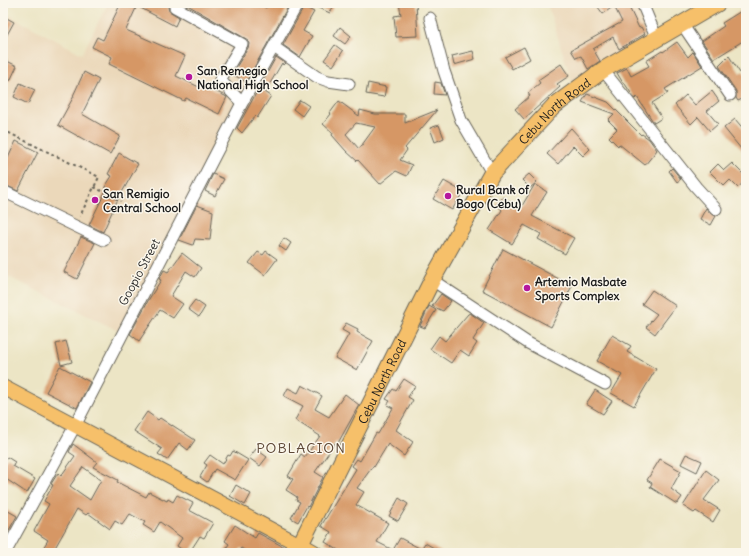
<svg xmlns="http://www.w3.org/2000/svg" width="749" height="556" viewBox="0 0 749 556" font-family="Delius,sans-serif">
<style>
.built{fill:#ebd8ba}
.building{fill:#d69765;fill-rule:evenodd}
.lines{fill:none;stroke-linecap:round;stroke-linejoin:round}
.minor-casing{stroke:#656257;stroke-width:13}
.major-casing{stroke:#656257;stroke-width:16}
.highway-casing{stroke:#656257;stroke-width:18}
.path{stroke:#656257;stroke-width:2;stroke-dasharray:3 3;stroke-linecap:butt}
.minor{stroke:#fff;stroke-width:11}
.major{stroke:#f6c06b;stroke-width:14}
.highway{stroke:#f6c06b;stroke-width:16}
.poi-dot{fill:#b5179e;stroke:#fbf7ec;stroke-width:1.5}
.labels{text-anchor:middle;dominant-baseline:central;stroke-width:3;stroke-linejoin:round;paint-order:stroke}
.poi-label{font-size:12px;font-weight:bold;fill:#1c1c1c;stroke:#fbf7ec;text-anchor:start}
.street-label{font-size:12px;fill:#1c1c1c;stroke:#fbf7ec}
.quarter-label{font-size:14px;letter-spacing:1px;fill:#5d4736;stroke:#fbf7ec}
</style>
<rect width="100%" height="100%" fill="#fbf7ec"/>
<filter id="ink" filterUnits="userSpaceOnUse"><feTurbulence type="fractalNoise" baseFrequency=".025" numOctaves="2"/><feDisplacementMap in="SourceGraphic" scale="8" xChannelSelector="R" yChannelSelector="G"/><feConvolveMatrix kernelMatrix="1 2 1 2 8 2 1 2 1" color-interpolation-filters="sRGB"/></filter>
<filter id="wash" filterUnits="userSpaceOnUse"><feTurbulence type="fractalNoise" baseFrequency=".012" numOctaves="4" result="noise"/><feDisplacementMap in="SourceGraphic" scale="16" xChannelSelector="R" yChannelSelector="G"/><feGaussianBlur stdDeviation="0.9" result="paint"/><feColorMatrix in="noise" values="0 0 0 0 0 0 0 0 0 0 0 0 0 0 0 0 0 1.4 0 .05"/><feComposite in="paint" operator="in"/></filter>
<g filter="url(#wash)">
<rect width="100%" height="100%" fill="#ece5c5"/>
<!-- built -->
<path class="built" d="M 108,3 L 294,3 L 121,332 L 3,274 L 3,12 L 82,54 Z
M 547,3 L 635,3 L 649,35 L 572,82 Z"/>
<g id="blocks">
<!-- building -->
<path class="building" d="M 121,3 L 126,3 L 136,8 L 126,30 L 185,56 L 176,76 L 199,87 L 201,84 L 227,97 L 219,114 L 186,98 L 184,101 L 109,64 L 112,57 L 92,47 L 97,37 L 103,40 Z
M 131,3 L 169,3 L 168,7 L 169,11 L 179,17 L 175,26 Z
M 184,3 L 258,3 L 266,8 L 269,3 L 290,3 L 246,82 L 232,74 L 248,48 L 249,44 L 248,40 Z
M 307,3 L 335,3 L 330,13 Z
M 399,3 L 416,3 L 418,36 L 396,37 L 394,16 L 401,15 Z
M 595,3 L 627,3 L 639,28 L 641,27 L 645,34 L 619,49 L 613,37 L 593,49 L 600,61 L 588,69 L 581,56 L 576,58 L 571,50 L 622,22 L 614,6 L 603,14 Z
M 304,7 L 314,12 L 303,31 L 312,36 L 300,57 L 283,45 Z
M 746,8 L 746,39 L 714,59 L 702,41 L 724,26 L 722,23 Z
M 3,16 L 14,22 L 3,42 Z
M 340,27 L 351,36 L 345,44 L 334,36 Z
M 677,42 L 688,57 L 693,52 L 702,66 L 665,89 L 668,93 L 652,103 L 662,118 L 654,123 L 637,97 L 635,99 L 625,84 L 623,83 L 617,73 L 627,68 L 631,76 L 649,66 L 646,61 L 662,51 L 663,52 Z
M 335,45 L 343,51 L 333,66 L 324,60 Z
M 524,47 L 530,59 L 512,69 L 505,57 Z
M 473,51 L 475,59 L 454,65 L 452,56 Z
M 729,56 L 740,73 L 743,71 L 746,76 L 746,97 L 738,101 L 736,98 L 736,91 L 719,66 Z
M 276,57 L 285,63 L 283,65 L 282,63 L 265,92 L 271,96 L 257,118 L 255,116 L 242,133 L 237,128 Z
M 3,59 L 17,66 L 10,81 L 3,77 Z
M 561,64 L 569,76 L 557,84 L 560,87 L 524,119 L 515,109 L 530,96 L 528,93 L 540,83 L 538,80 Z
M 84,72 L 99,80 L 82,114 L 120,136 L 110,154 L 58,125 L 74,96 L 73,96 Z
M 435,82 L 441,83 L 445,95 L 434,94 Z
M 20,83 L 35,90 L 28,104 L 14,97 Z
M 368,83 L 386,87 L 384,97 L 366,94 Z
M 712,91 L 719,101 L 707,111 L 718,124 L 710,131 L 698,117 L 691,124 L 675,105 L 686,95 L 695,105 Z
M 587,94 L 608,102 L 641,135 L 642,134 L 649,139 L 657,150 L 645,165 L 619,144 L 618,146 L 609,137 L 617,129 L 608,120 L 614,114 L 582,102 Z
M 300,100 L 309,106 L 302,116 L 293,109 Z
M 339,101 L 359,116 L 360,110 L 375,114 L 405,114 L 405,123 L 437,110 L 405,148 L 407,150 L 400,160 L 412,165 L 407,176 L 396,171 L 380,184 L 358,160 L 357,161 L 346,151 L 332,135 L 333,133 L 323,124 L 331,114 L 330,113 ZM 356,123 L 375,127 L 359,149 L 346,134 Z
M 735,119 L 746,132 L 746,155 L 724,128 Z
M 439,125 L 444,138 L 435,142 L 430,128 Z
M 571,128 L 590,149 L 583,156 L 573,146 L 558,164 L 547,154 Z
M 16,141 L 38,152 L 18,191 L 3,184 L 3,155 L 8,158 Z
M 119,153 L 138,164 L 116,203 L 103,232 L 89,225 L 107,188 L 105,187 L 112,176 L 108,174 Z
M 732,163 L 746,177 L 746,179 L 738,188 L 730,180 L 724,186 L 710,172 L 718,164 L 724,170 Z
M 672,168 L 681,179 L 677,182 L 669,171 Z
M 213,174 L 224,179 L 215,196 L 205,191 Z
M 529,174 L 537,182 L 530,188 L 522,180 Z
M 444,181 L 463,192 L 452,210 L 433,199 Z
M 535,184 L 547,192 L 532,216 L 574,238 L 565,254 L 538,239 L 541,234 L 524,225 L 512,244 L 489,230 L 502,210 L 497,205 L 503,197 L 520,209 Z
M 197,205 L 213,211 L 210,240 L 195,239 L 193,245 L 179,240 Z
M 706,208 L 711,214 L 716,216 L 711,225 L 700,219 Z
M 81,237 L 95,243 L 77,279 L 64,272 Z
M 284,238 L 291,243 L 286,251 L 279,246 Z
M 503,249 L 572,286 L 551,327 L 482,290 Z
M 266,251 L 277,259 L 265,275 L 249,263 L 258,252 L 263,255 Z
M 182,253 L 201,268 L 195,277 L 186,271 L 171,296 L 183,304 L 173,318 L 160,310 L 139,341 L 130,334 L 149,299 L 161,280 L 159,279 L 164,270 L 168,272 Z
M 652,290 L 676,306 L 655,334 L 646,327 L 657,314 L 642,304 Z
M 441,294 L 451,301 L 443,311 L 432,306 Z
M 195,300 L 205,307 L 199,317 L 188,309 Z
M 429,306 L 436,310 L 425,328 L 420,326 Z
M 470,313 L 484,323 L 473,340 L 477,343 L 469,356 L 460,350 L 451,363 L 430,349 L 439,336 L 445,341 L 468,314 Z
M 346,323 L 358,329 L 357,332 L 373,341 L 357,370 L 335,358 L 349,334 L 342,330 Z
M 612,335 L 631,346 L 627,352 L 656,369 L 634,406 L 611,393 L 622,375 L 597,361 Z
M 66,341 L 72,362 L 61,365 L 56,344 Z
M 60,366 L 90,382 L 77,408 L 46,392 Z
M 404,379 L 415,386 L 408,397 L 413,400 L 396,430 L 413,442 L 404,456 L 388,444 L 374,467 L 373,466 L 357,488 L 364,492 L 356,505 L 388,523 L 377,542 L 393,550 L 400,538 L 421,549 L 425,543 L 443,553 L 343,553 L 325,542 L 331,532 L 321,526 L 356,469 L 352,466 L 357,459 L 360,461 L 376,433 L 378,434 L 393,408 L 387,405 L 390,401 L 386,399 L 393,389 L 396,391 Z
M 302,385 L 322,396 L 315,409 L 329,417 L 345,394 L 359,405 L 338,443 L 336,442 L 315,472 L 323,477 L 308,507 L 307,506 L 298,522 L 291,518 L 300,502 L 296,500 L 297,497 L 286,490 L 293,479 L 288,476 L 301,454 L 305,457 L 320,436 L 295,420 L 303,406 L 284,396 L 288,388 L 298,393 Z
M 595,390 L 612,401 L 603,414 L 586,404 Z
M 147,412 L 158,420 L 160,418 L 172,426 L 172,425 L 195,440 L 188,450 L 179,443 L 167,460 L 158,454 L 162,449 L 134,431 Z
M 73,444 L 97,462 L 93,467 L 118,480 L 117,482 L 146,497 L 149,492 L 167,501 L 168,499 L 173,502 L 177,495 L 193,503 L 189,510 L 213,523 L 204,538 L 200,536 L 189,553 L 187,553 L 177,546 L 182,538 L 160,522 L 154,532 L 143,525 L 145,522 L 130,514 L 122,525 L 115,521 L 110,529 L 88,513 L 86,515 L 77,509 L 52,553 L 40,553 L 48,540 L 34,531 L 49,504 L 44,501 L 53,485 L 51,484 L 58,473 L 61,476 L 75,456 L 69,452 ZM 83,467 L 101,480 L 90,500 L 70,486 Z
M 256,449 L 267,457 L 260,466 L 249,458 Z
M 233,451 L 248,460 L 235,480 L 215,469 L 207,482 L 200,477 L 207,465 L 204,463 L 210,455 L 223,464 L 228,455 L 230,456 Z
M 686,454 L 702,461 L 697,472 L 681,464 Z
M 7,457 L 15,462 L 13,466 L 35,479 L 27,493 L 3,477 L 3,464 Z
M 660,459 L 681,471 L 671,489 L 682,497 L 677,504 L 650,487 L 652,483 L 647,480 Z
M 706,470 L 719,480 L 704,500 L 720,510 L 713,522 L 696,511 L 694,513 L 683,506 Z
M 236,485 L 251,494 L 245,505 L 230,496 Z
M 399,498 L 408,504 L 398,521 L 389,516 Z
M 3,508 L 17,516 L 9,530 L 3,527 Z
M 235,525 L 255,538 L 258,533 L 295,553 L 249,553 L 241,548 L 237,553 L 223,553 L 229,544 L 225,541 Z"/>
</g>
</g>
<g filter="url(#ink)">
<use href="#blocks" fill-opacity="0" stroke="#656257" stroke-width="1"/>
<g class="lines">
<defs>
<path id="minor" d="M 177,3 L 175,7 L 242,44 L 220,80 L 242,103
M 642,3 L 657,39
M 430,18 L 444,71 L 461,120 L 492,173
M 682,24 L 730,95
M 274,47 L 317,77 L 328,81 L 349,84
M 603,70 L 696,187 L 716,209
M 3,191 L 104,240
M 432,280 L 528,343 L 605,384
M 5,553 L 76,424 L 242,103 L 298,3"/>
<path id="major" d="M 3,387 L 300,545"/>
<g id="highway">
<path id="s1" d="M 314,553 L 300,545 L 432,280 L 492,173 L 554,106 L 603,70 L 718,3"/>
</g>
</defs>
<!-- minor casing -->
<use href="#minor" class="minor-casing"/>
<!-- major casing -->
<use href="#major" class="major-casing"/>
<!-- highway casing -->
<use href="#highway" class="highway-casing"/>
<!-- path -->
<path class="path" d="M 3,130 L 99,177 L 80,216
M 94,187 L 121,201"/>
<!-- minor -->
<use href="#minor" class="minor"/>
<!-- major -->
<use href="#major" class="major"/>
<!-- highway -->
<use href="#highway" class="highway"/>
</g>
</g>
<!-- markers -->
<g class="poi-dot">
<circle cx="189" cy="77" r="4"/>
<circle cx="448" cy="196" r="4"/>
<circle cx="95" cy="200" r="4"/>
<circle cx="527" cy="288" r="4"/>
</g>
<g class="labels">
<!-- poi labels -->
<g class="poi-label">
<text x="197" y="70">San Remegio<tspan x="197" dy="14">National High School</tspan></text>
<text x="456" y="189">Rural Bank of<tspan x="456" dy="14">Bogo (Cebu)</tspan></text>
<text x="103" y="193">San Remigio<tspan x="103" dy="14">Central School</tspan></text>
<text x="535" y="281">Artemio Masbate<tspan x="535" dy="14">Sports Complex</tspan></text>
</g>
<!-- street labels -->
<g class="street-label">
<text stroke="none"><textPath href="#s1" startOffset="523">Cebu North Road</textPath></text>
<text transform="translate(139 272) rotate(-62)">Goopio Street</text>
<text stroke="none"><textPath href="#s1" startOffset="199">Cebu North Road</textPath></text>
</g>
<!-- quarter labels -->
<g class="quarter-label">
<text x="301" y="448">POBLACION</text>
</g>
</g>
<!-- margin -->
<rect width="749" height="556" fill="none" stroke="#fbf7ec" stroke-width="16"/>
</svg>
